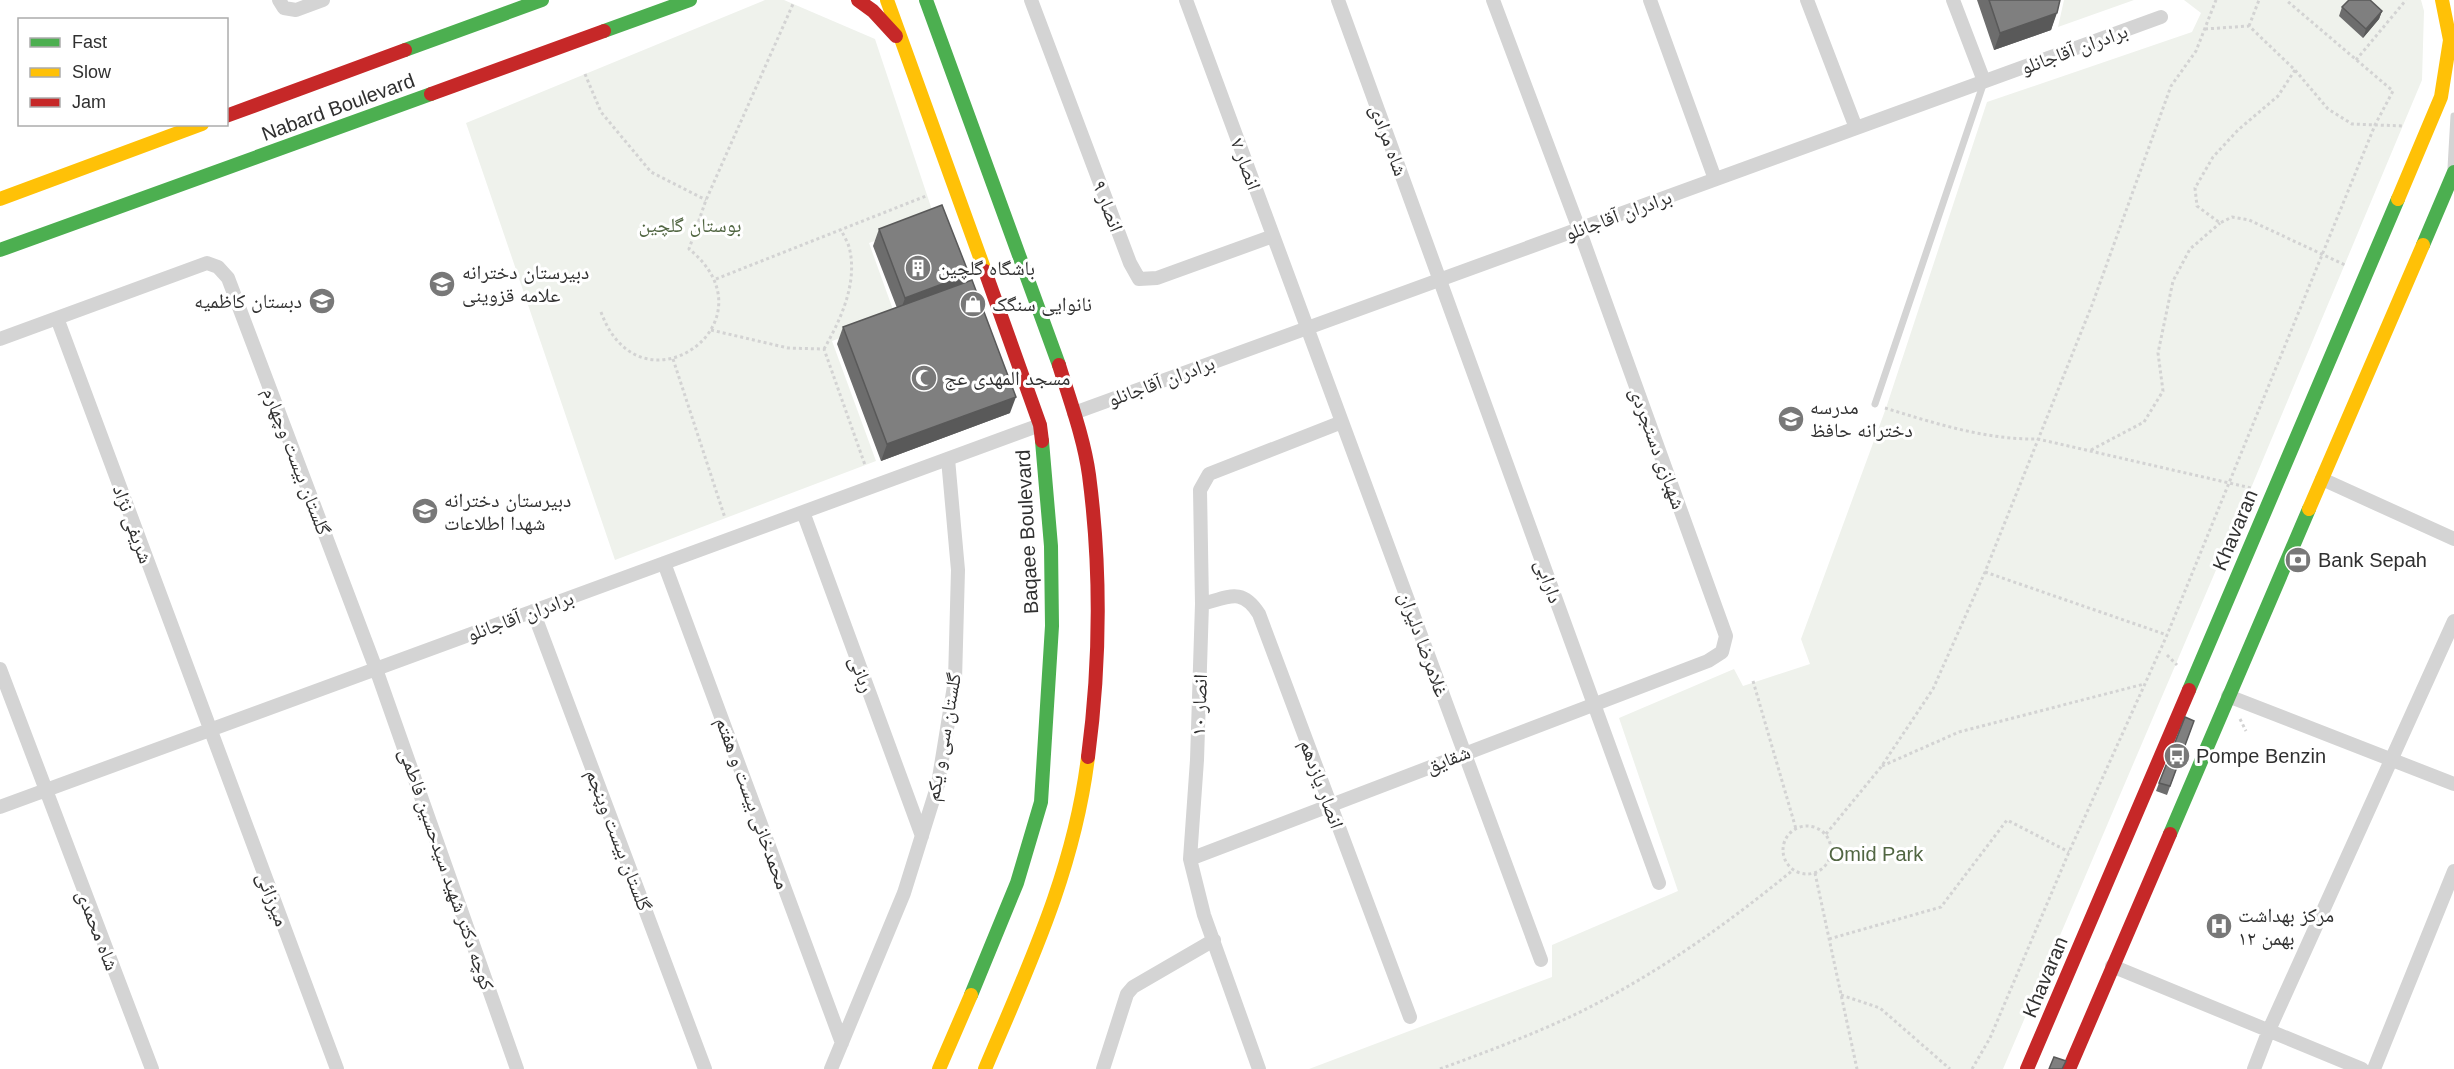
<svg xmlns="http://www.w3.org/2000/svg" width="2454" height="1069" viewBox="0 0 2454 1069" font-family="Helvetica,'Noto Naskh Arabic',sans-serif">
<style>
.green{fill:#eff2ec}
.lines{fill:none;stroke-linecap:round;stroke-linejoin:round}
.path{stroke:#d3d3d3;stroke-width:3;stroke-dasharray:3 3;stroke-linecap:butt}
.lane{stroke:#d4d4d4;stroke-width:7}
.street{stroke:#d4d4d4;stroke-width:14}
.fast{stroke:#4caf50;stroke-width:14}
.slow{stroke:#ffc107;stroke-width:14}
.jam{stroke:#c62828;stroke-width:14}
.wall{fill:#6d6d6d}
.shaded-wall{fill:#595959}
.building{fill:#7f7f7f;stroke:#595959;stroke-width:1.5}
.labels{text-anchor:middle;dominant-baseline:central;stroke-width:6;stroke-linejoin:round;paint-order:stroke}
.street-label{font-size:20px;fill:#303030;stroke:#fff}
.park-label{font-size:20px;fill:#516642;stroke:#fff}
.poi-label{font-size:20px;fill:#303030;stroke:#fff;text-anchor:start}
</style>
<rect width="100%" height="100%" fill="#fff"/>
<!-- green -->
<path class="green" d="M 765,0 L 784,0 L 875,39 L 935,219 L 869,243 L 896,318 L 832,341 L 876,461 L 615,560 L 466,123 Z
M 2064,0 L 2134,0 L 2058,27 Z
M 2184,0 L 2421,0 L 2424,11 L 2422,80 L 2251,488 L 2003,1069 L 1309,1069 L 1552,977 L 1552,945 L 1678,891 L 1619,718 L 1734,669 L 1743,686 L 1810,664 L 1801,639 L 1886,408 L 1987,102 L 2192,32 L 2201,13 Z"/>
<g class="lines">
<!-- path -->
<path class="path" d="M 2249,26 L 2259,0
M 2205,29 L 2249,26 L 2295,70 L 2328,109 L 2352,124 L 2403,126
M 2356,60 L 2406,0
M 2295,70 L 2278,96 L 2238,130 L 2213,157 L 2195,188 L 2197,206 L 2220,223 L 2232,217 L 2249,220 L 2345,265
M 585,74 L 601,112 L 651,172 L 706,200
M 716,279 L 926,196
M 601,312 C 640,420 779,322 689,249 L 706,200 L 793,4
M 711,330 L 788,348 L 824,349 L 865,465
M 824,349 C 840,321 857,285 850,251 C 849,244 844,236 841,230
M 673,359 L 725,518
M 1885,408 C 1934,423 1986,440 2038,439 L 2251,488
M 2091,450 L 2144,422 L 2163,391 L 2158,353 L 2173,281 L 2190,249 L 2220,223
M 1985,572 L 2167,635
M 2167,655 L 2177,665
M 1753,681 L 1796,829
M 2240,719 L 2246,731
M 1882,766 L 1959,732 L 2144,684
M1783 850a24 24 0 1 1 48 0a24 24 0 1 1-48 0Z
M 1826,834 L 1881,767 L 1933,689 L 1985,572 L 2092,305 L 2171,86 L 2196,51 L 2216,0
M 1815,873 L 1857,1069
M 1829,939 L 1941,907 L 2007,820 L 2069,852
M 1841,995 L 1880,1008 L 1950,1069
M 1440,1069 C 1486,1052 1532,1035 1576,1014 C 1654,976 1726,925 1793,870
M 1972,1069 L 1990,1038 L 2069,852 L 2167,635 L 2375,125 L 2393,91 L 2286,0"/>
<!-- lane -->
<path class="lane" d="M 2451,168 L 2454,116
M 1875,404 L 1984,82"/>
<!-- street -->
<path class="street" d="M 279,0 L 284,8 L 296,10 L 323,0
M 1031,0 L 1130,263 L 1139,279 L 1157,278 L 1273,236
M 1186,0 L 1541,960
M 1338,0 L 1659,883
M 1650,0 L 1715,179
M 1807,0 L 1856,128
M 1953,0 L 1984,81
M 57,318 L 337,1069
M 0,339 L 207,263 L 218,267 L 228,278 L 376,669 L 517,1069
M 1074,413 L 2161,17
M 2322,479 L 2454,539
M 803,512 L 922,836
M 664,563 L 842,1043
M 1202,604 C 1229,597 1242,587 1259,614 L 1410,1017
M 533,611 L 705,1069
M 0,669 L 152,1069
M 2228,696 L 2454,784
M 0,807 L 1040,425
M 1190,859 L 1708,661 L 1722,652 L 1726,636 L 1579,229 L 1493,0
M 2112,966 L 2362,1069
M 831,1069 L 904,893 L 938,784 L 955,680 L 958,570 L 948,459
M 1103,1069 L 1127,994 L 1133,987 L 1214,940
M 1259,1069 L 1204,915 L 1190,859 L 1197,760 L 1202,604 L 1200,490 L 1209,474 L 1342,422
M 2254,1069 L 2269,1030 L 2454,621
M 2374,1069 L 2454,871"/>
<!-- fast -->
<path class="fast" d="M 926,0 L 1059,365
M 604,31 L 690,0
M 405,50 L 542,0
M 2423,245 L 2454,172
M 0,250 L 431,94
M 2189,690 L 2398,199
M 2170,834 L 2309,509
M 971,995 L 1017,883 L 1041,802 L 1052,626 L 1051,546 L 1042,441"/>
<!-- slow -->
<path class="slow" d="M 887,0 L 985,271
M 0,199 L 202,124
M 2398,199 L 2441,97 L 2450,40 L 2442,0
M 2309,509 L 2423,245
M 939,1069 L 971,995
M 985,1069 C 1029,965 1074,871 1088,757"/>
<!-- jam -->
<path class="jam" d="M 858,0 L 873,11 L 896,36
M 431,94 L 604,31
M 226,116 L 405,50
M 985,271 L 1040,425 L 1042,441
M 1059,365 C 1070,401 1084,438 1089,475 C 1101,567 1100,666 1088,757
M 2027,1069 L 2189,690
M 2069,1069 L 2170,834"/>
</g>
<!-- wall -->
<path class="wall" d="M 1977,0 L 2060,0 L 2051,30 L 1994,50 Z
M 2342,7 L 2382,11 L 2379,19 L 2363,38 L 2339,16 Z
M 879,229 L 969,274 L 966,282 L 1010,413 L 881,461 L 837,344 L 843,327 L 897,308 L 873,246 Z
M 2194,721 L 2167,795 L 2156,791 L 2159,783 Z"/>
<!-- shaded-wall -->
<path class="shaded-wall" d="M 2382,11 L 2379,19 L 2363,38 L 2366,29 Z
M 2057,13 L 2051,30 L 1994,50 L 2000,33 Z
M 969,274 L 963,291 L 899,315 L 905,298 Z
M 1016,397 L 1010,413 L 881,461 L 887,444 Z"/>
<!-- building -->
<path class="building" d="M 1989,0 L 2060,0 L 2057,13 L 2000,33 Z
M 2349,0 L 2370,0 L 2382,11 L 2366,29 L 2342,7 Z
M 942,205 L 969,274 L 905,298 L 879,229 Z
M 972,280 L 1016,397 L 887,444 L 843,327 Z
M 2185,717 L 2194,721 L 2170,786 L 2159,783 Z
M 2054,1057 L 2066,1061 L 2062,1069 L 2049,1069 Z"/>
<!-- icons -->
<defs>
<symbol id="building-disc" viewBox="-11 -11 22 22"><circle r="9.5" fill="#787878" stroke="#fff"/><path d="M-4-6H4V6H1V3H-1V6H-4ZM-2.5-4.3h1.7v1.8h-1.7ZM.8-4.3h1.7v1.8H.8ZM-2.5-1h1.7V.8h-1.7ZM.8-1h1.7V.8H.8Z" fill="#fff"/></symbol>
<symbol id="school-disc" viewBox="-11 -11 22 22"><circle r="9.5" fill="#787878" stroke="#fff"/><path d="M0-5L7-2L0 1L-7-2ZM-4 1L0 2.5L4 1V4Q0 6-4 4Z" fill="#fff"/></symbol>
<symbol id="shop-disc" viewBox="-11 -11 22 22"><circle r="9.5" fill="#787878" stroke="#fff"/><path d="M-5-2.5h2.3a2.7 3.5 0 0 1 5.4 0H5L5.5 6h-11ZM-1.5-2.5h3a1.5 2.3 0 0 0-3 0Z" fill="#fff"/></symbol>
<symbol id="mosque-disc" viewBox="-11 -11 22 22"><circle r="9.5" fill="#787878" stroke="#fff"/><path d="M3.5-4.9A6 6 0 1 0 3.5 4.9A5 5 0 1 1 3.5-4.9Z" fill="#fff"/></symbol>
<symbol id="bank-disc" viewBox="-11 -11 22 22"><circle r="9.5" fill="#787878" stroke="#fff"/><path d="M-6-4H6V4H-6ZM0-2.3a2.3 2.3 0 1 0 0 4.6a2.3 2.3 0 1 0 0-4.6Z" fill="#fff"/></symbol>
<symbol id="bus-disc" viewBox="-11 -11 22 22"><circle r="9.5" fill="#787878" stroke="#fff"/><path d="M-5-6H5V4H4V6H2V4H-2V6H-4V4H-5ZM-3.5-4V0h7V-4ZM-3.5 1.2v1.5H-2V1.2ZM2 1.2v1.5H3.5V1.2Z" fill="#fff"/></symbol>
<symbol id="hospital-disc" viewBox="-11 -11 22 22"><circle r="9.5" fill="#787878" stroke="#fff"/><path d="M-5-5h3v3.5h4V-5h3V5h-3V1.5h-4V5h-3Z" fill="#fff"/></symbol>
</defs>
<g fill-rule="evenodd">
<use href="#building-disc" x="903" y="253" width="30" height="30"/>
<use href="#school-disc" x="427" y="269" width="30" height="30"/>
<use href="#school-disc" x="307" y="286" width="30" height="30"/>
<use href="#shop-disc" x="958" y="289" width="30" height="30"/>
<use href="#mosque-disc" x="909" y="363" width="30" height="30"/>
<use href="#school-disc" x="1776" y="404" width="30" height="30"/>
<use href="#school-disc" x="410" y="496" width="30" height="30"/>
<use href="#bank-disc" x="2283" y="545" width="30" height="30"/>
<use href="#bus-disc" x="2162" y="741" width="30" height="30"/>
<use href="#hospital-disc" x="2204" y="911" width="30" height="30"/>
</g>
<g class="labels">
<!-- street labels -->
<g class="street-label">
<text transform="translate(2074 49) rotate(-20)">برادران آقاجانلو</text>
<text transform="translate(338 107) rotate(-20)">Nabard Boulevard</text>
<text transform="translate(1389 140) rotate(70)">شاه مرادی</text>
<text transform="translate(1246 164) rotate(70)">انصار ۷</text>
<text transform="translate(1108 206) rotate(69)">انصار ۹</text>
<text transform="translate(1618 215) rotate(-20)">برادران آقاجانلو</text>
<text transform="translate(1161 381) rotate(-20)">برادران آقاجانلو</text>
<text transform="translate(1658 448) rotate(70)">شهبازی دستجردی</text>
<text transform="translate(297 461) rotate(69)">گلستان بیست وچهارم</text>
<text transform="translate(133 524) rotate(70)">شریفی نژاد</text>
<text transform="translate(2235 530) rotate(-67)">Khavaran</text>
<text transform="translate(1027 532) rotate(-93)">Baqaee Boulevard</text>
<text transform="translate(1549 581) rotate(70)">دارابی</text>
<text transform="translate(520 616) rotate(-20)">برادران آقاجانلو</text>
<text transform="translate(1424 644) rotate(70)">غلامرضا دلیران</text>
<text transform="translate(862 674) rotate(70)">ربانی</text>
<text transform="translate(1199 705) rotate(-88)">انصار ۱۰</text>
<text transform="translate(943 737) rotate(-80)">گلستان سی و یکم</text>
<text transform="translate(1448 759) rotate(-21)">شقایق</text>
<text transform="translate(1322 784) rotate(70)">انصار یازدهم</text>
<text transform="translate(753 803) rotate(70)">محمدخانی بیست و هفتم</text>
<text transform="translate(619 840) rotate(69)">گلستان بیست وپنجم</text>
<text transform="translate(447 869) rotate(71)">کوچه دکتر شهید سیدحسین فاطمی</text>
<text transform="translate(273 899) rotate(69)">میرزائی</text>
<text transform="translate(98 930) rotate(69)">شاه محمدی</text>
<text transform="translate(2045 977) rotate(-67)">Khavaran</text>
</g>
<!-- park labels -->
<g class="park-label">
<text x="690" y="225">بوستان گلچین</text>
<text x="1876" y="854">Omid Park</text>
</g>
<!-- poi labels -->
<g class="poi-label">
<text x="938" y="268">باشگاه گلچین</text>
<text x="462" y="272">دبیرستان دخترانه<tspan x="462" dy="23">علامه قزوینی</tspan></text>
<text x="302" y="301" text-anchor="end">دبستان کاظمیه</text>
<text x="992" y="304">نانوایی سنگک</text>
<text x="944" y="378">مسجد المهدی عج</text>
<text x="1810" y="407">مدرسه<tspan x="1810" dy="23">دخترانه حافظ</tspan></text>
<text x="444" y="500">دبیرستان دخترانه<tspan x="444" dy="23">شهدا اطلاعات</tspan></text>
<text x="2318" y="560">Bank Sepah</text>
<text x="2196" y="756">Pompe Benzin</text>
<text x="2238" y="915">مرکز بهداشت<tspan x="2238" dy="23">۱۲ بهمن</tspan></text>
</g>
</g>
<!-- legend -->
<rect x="18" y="18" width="210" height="108" fill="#ffffff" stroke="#acacac" stroke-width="1.5"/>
<rect x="30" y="38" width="30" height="9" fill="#4caf50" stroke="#acacac" stroke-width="1.5"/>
<text x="72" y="48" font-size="18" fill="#303030">Fast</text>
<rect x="30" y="68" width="30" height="9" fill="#ffc107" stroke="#acacac" stroke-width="1.5"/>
<text x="72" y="78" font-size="18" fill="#303030">Slow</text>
<rect x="30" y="98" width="30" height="9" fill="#c62828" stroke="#acacac" stroke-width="1.5"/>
<text x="72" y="108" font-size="18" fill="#303030">Jam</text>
</svg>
